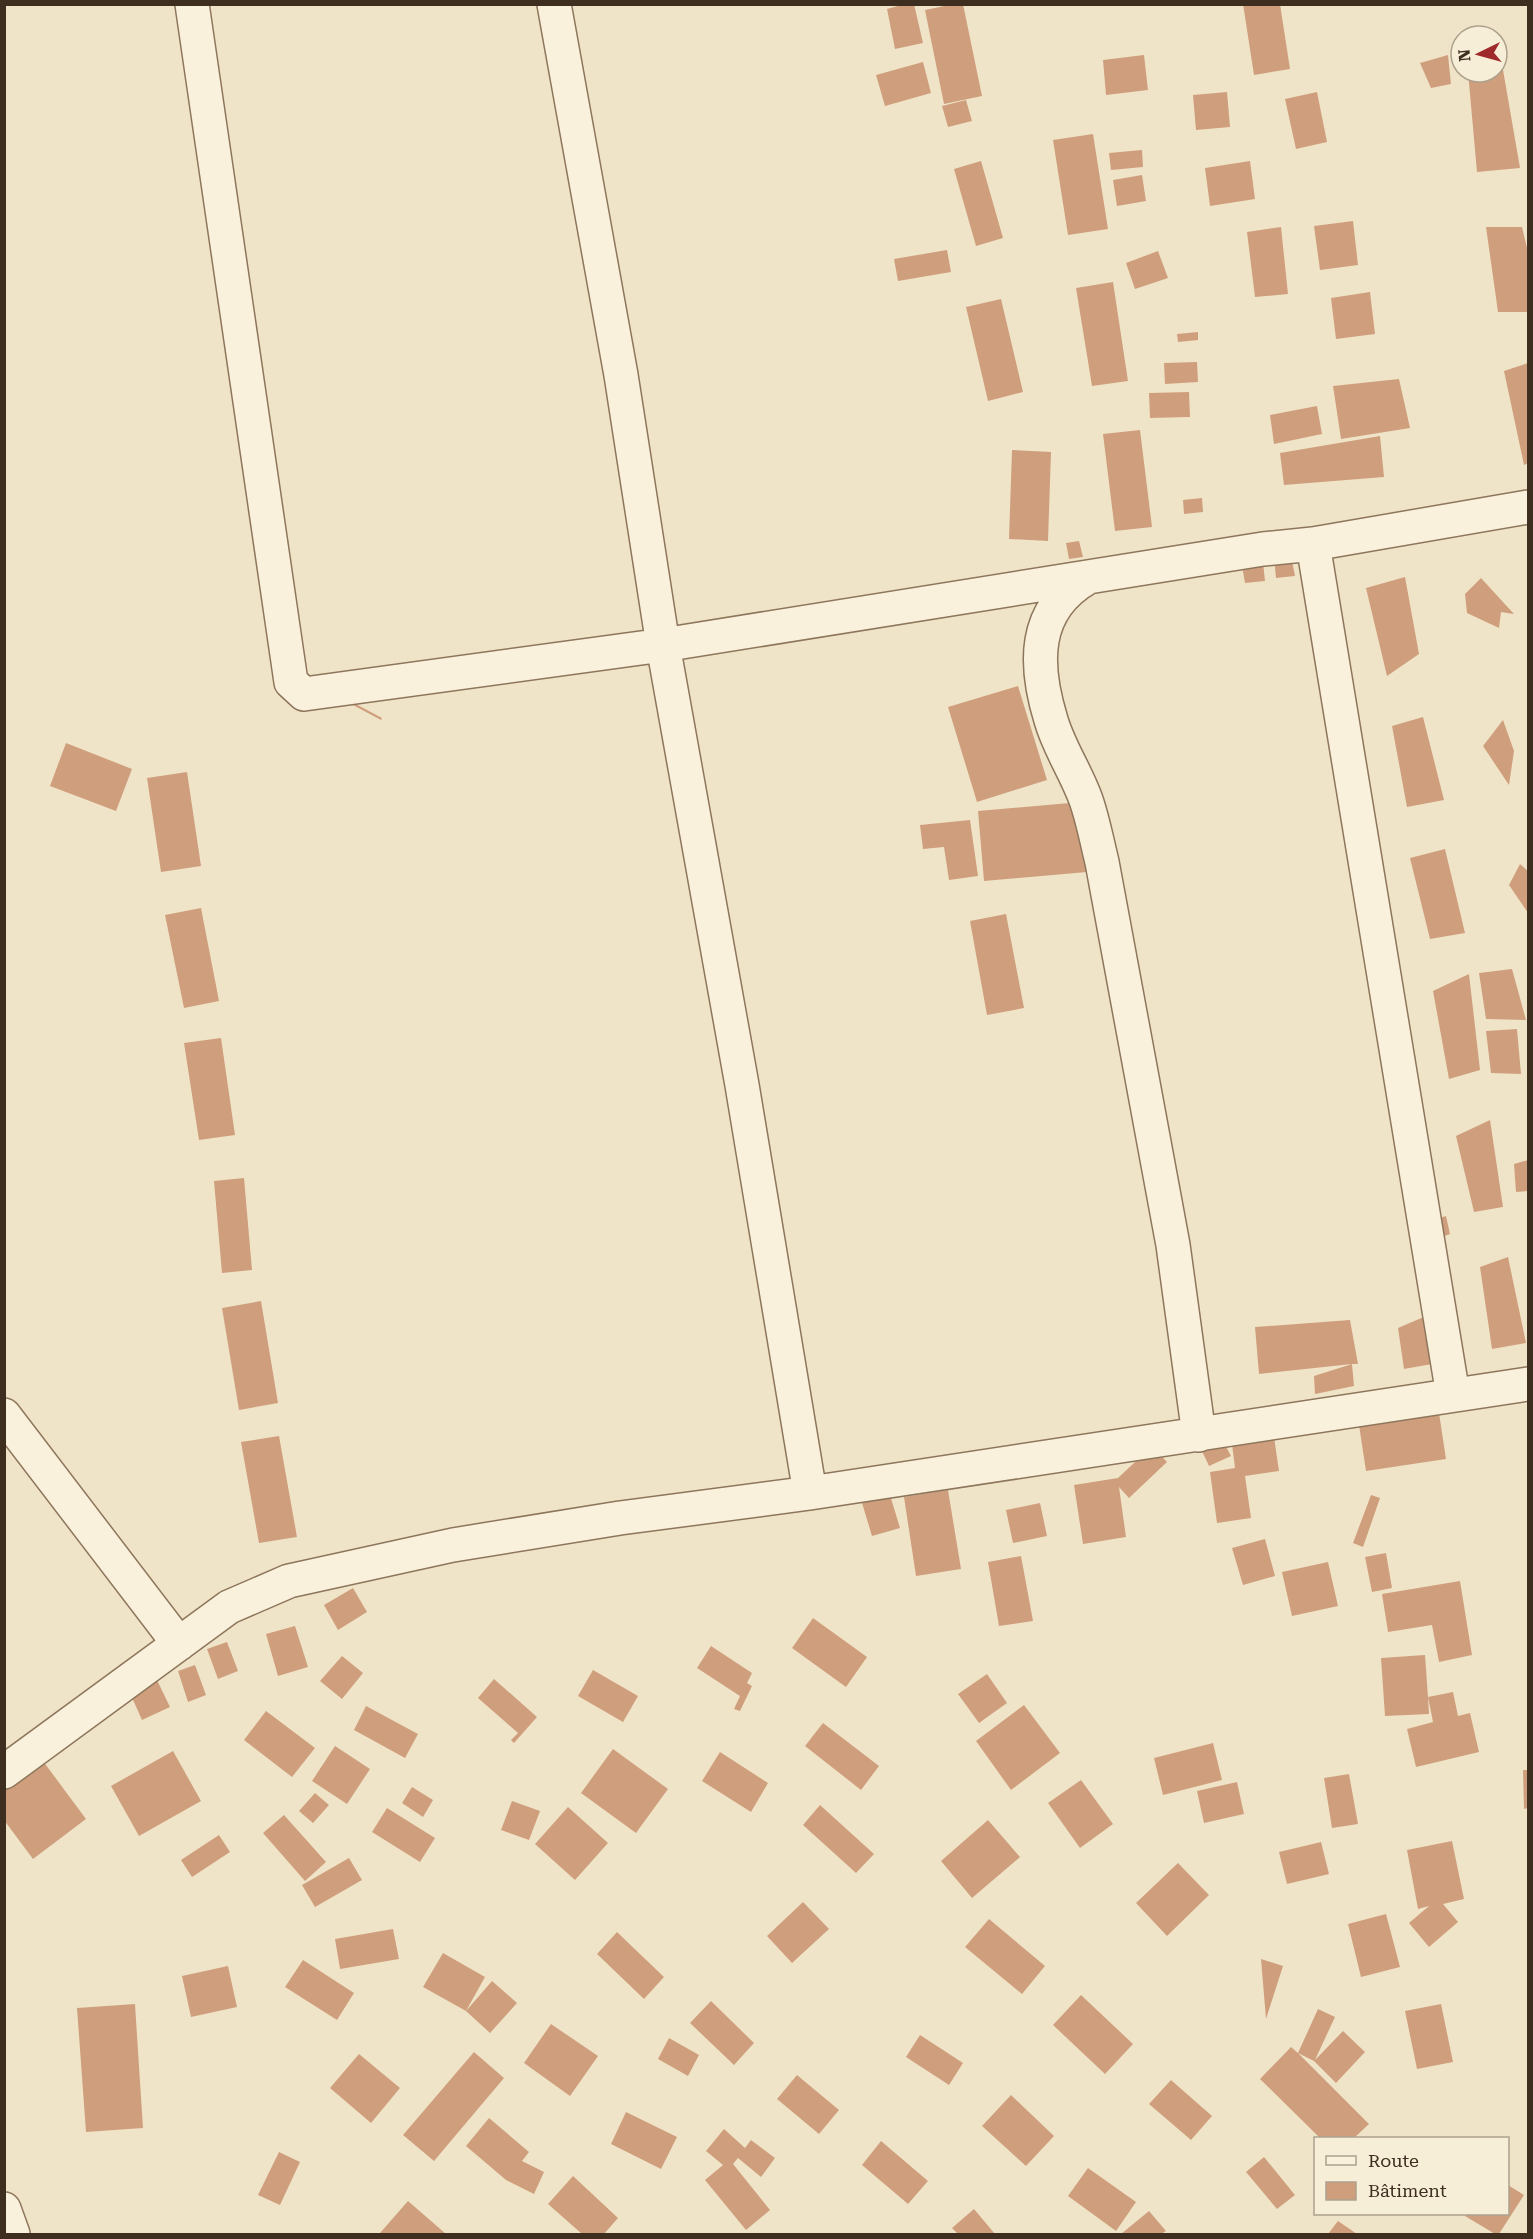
<svg xmlns="http://www.w3.org/2000/svg" width="1533" height="2239" viewBox="0 0 1533 2239" font-family="'Roboto Serif',serif">
<style>
.building{fill:#cf9f7d}
.lines{fill:none;stroke-linecap:round;stroke-linejoin:round}
.street-casing{stroke:#8d765c;stroke-width:36}
.street{stroke:#faf1dc;stroke-width:33}
</style>
<rect width="100%" height="100%" fill="#f0e4c8"/>
<!-- building -->
<path class="building" d="M 905,4 L 914,4 L 923,43 L 895,49 L 887,9 Z
M 954,4 L 963,4 L 982,96 L 944,104 L 925,10 Z
M 1243,4 L 1280,4 L 1290,69 L 1254,75 Z
M 1144,55 L 1148,90 L 1106,95 L 1103,60 Z
M 1448,55 L 1451,84 L 1431,88 L 1420,63 Z
M 923,62 L 931,93 L 885,106 L 876,75 Z
M 1497,64 L 1502,64 L 1520,168 L 1477,172 L 1468,72 L 1497,72 Z
M 1227,92 L 1230,127 L 1196,130 L 1193,95 Z
M 1317,92 L 1327,142 L 1296,149 L 1285,99 Z
M 966,100 L 972,121 L 948,127 L 942,106 Z
M 1093,134 L 1108,229 L 1068,235 L 1053,140 Z
M 1142,150 L 1143,167 L 1111,170 L 1109,153 Z
M 981,161 L 1003,238 L 976,246 L 954,169 Z
M 1250,161 L 1255,199 L 1210,206 L 1205,168 Z
M 1142,175 L 1146,201 L 1117,206 L 1113,180 Z
M 1353,221 L 1358,265 L 1320,270 L 1314,226 Z
M 1281,227 L 1288,294 L 1255,297 L 1247,232 Z
M 1486,227 L 1522,227 L 1528,252 L 1528,312 L 1498,312 Z
M 947,250 L 951,272 L 898,281 L 894,259 Z
M 1158,251 L 1168,278 L 1135,289 L 1126,263 Z
M 1113,282 L 1128,381 L 1092,386 L 1076,288 Z
M 1370,292 L 1375,334 L 1336,339 L 1331,298 Z
M 1001,299 L 1023,392 L 988,401 L 966,307 Z
M 1198,332 L 1198,340 L 1178,342 L 1177,334 Z
M 1197,362 L 1198,382 L 1165,384 L 1164,363 Z
M 1528,363 L 1528,463 L 1524,465 L 1504,371 Z
M 1399,379 L 1410,428 L 1341,439 L 1333,386 Z
M 1189,392 L 1190,417 L 1150,418 L 1149,393 Z
M 1317,406 L 1322,434 L 1274,444 L 1270,415 Z
M 1140,430 L 1152,527 L 1115,531 L 1103,434 Z
M 1380,436 L 1384,477 L 1284,485 L 1280,453 Z
M 1012,450 L 1051,452 L 1048,541 L 1009,539 Z
M 1202,498 L 1203,512 L 1184,514 L 1183,500 Z
M 1079,541 L 1083,557 L 1069,559 L 1066,543 Z
M 1291,556 L 1295,576 L 1276,578 L 1274,557 Z
M 1241,560 L 1263,562 L 1265,581 L 1245,583 Z
M 1405,577 L 1419,654 L 1387,676 L 1366,588 Z
M 1481,578 L 1514,614 L 1501,612 L 1499,628 L 1467,613 L 1465,594 Z
M 1018,686 L 1047,780 L 977,802 L 948,707 Z
M 337,694 L 382,718 L 381,720 L 336,696 Z
M 1423,717 L 1444,800 L 1407,807 L 1392,726 Z
M 1503,720 L 1514,751 L 1509,785 L 1483,746 Z
M 66,743 L 132,769 L 116,811 L 50,786 Z
M 187,772 L 201,866 L 161,872 L 147,778 Z
M 1081,802 L 1087,872 L 984,881 L 978,811 Z
M 970,820 L 978,876 L 949,880 L 944,847 L 923,849 L 920,825 Z
M 1445,849 L 1465,933 L 1430,939 L 1410,858 Z
M 1520,864 L 1528,871 L 1528,913 L 1509,885 Z
M 201,908 L 219,1001 L 184,1008 L 165,915 Z
M 1006,914 L 1024,1008 L 987,1015 L 970,921 Z
M 1512,969 L 1526,1020 L 1486,1019 L 1479,973 Z
M 1469,974 L 1480,1070 L 1449,1079 L 1433,991 Z
M 1517,1029 L 1521,1074 L 1491,1073 L 1486,1031 Z
M 221,1038 L 235,1135 L 199,1140 L 184,1043 Z
M 1490,1120 L 1503,1207 L 1474,1212 L 1456,1136 Z
M 1528,1160 L 1528,1191 L 1516,1192 L 1514,1164 Z
M 244,1178 L 252,1270 L 222,1273 L 214,1181 Z
M 1446,1216 L 1450,1234 L 1437,1239 L 1430,1221 Z
M 1508,1257 L 1526,1343 L 1492,1349 L 1480,1267 Z
M 261,1301 L 278,1403 L 239,1410 L 222,1308 Z
M 1426,1316 L 1432,1364 L 1404,1369 L 1398,1328 Z
M 1350,1320 L 1358,1364 L 1352,1364 L 1354,1386 L 1315,1394 L 1314,1376 L 1352,1364 L 1259,1374 L 1255,1327 Z
M 1439,1413 L 1446,1459 L 1366,1471 L 1359,1425 Z
M 279,1436 L 297,1537 L 259,1543 L 241,1442 Z
M 1274,1437 L 1279,1471 L 1245,1476 L 1251,1518 L 1217,1523 L 1210,1472 L 1235,1468 L 1232,1444 Z
M 1222,1439 L 1231,1456 L 1209,1466 L 1201,1449 Z
M 1152,1446 L 1167,1462 L 1129,1498 L 1119,1487 L 1126,1537 L 1083,1544 L 1074,1485 L 1118,1478 Z
M 948,1490 L 961,1569 L 916,1576 L 904,1497 Z
M 890,1495 L 900,1528 L 872,1536 L 862,1503 Z
M 1371,1495 L 1380,1498 L 1363,1547 L 1353,1543 Z
M 1040,1503 L 1047,1536 L 1013,1543 L 1006,1510 Z
M 1265,1539 L 1275,1576 L 1243,1585 L 1232,1548 Z
M 1386,1553 L 1392,1588 L 1372,1592 L 1365,1557 Z
M 1021,1556 L 1033,1621 L 999,1626 L 988,1562 Z
M 1328,1562 L 1338,1606 L 1292,1616 L 1282,1572 Z
M 1460,1581 L 1472,1655 L 1439,1662 L 1432,1625 L 1388,1632 L 1382,1594 Z
M 353,1588 L 367,1612 L 338,1630 L 324,1605 Z
M 813,1618 L 867,1657 L 846,1687 L 792,1648 Z
M 295,1626 L 308,1667 L 278,1676 L 266,1634 Z
M 227,1642 L 238,1671 L 218,1679 L 207,1649 Z
M 711,1646 L 752,1673 L 747,1683 L 752,1686 L 740,1711 L 734,1709 L 740,1696 L 697,1668 Z
M 1425,1655 L 1428,1697 L 1453,1692 L 1458,1716 L 1470,1713 L 1479,1752 L 1416,1767 L 1407,1729 L 1433,1722 L 1428,1697 L 1429,1714 L 1385,1716 L 1381,1658 Z
M 342,1656 L 363,1673 L 342,1699 L 320,1681 Z
M 195,1665 L 206,1695 L 188,1702 L 178,1671 Z
M 593,1670 L 638,1696 L 623,1722 L 578,1696 Z
M 987,1674 L 1007,1703 L 979,1723 L 958,1694 Z
M 494,1679 L 537,1717 L 514,1743 L 511,1740 L 518,1733 L 478,1698 Z
M 157,1680 L 170,1707 L 142,1720 L 130,1693 Z
M 1024,1705 L 1060,1753 L 1011,1790 L 976,1741 Z
M 366,1706 L 418,1734 L 405,1758 L 354,1730 Z
M 266,1711 L 315,1748 L 292,1777 L 244,1740 Z
M 823,1723 L 879,1766 L 861,1790 L 805,1746 Z
M 1213,1743 L 1222,1780 L 1163,1795 L 1154,1758 Z
M 335,1746 L 370,1769 L 347,1804 L 312,1781 Z
M 613,1749 L 668,1789 L 636,1833 L 581,1793 Z
M 173,1751 L 201,1801 L 139,1836 L 111,1786 Z
M 720,1752 L 768,1783 L 751,1812 L 702,1781 Z
M 43,1761 L 86,1819 L 33,1859 L 4,1820 L 4,1790 Z
M 1523,1770 L 1528,1770 L 1528,1808 L 1524,1809 Z
M 1349,1774 L 1358,1824 L 1332,1828 L 1324,1778 Z
M 1081,1780 L 1113,1824 L 1080,1848 L 1048,1803 Z
M 1237,1782 L 1244,1814 L 1204,1823 L 1197,1791 Z
M 412,1787 L 433,1800 L 423,1817 L 402,1803 Z
M 315,1793 L 329,1805 L 313,1823 L 299,1811 Z
M 512,1801 L 540,1811 L 529,1840 L 501,1830 Z
M 820,1805 L 874,1854 L 856,1873 L 803,1825 Z
M 568,1807 L 608,1843 L 575,1880 L 535,1844 Z
M 387,1808 L 435,1838 L 420,1862 L 372,1832 Z
M 284,1815 L 326,1862 L 305,1881 L 263,1833 Z
M 988,1820 L 1020,1857 L 972,1898 L 941,1861 Z
M 219,1835 L 230,1852 L 192,1877 L 181,1860 Z
M 1452,1841 L 1464,1899 L 1443,1904 L 1458,1922 L 1429,1947 L 1409,1923 L 1429,1906 L 1418,1909 L 1407,1850 Z
M 1321,1842 L 1329,1874 L 1287,1884 L 1279,1852 Z
M 349,1858 L 362,1880 L 315,1907 L 302,1885 Z
M 1178,1863 L 1209,1895 L 1167,1936 L 1136,1903 Z
M 803,1902 L 829,1929 L 792,1963 L 767,1936 Z
M 1386,1914 L 1400,1967 L 1361,1977 L 1348,1924 Z
M 989,1919 L 1045,1966 L 1022,1994 L 965,1947 Z
M 393,1929 L 399,1959 L 340,1969 L 335,1939 Z
M 617,1932 L 664,1977 L 644,1999 L 597,1954 Z
M 443,1953 L 485,1977 L 466,2011 L 423,1987 Z
M 1261,1959 L 1283,1966 L 1266,2019 Z
M 303,1960 L 354,1993 L 337,2020 L 285,1987 Z
M 228,1966 L 237,2007 L 191,2017 L 182,1976 Z
M 492,1981 L 517,2003 L 490,2033 L 466,2011 Z
M 1081,1995 L 1133,2044 L 1105,2074 L 1053,2025 Z
M 711,2001 L 754,2043 L 734,2065 L 690,2023 Z
M 135,2004 L 143,2128 L 86,2132 L 77,2008 Z
M 1441,2004 L 1453,2062 L 1417,2069 L 1405,2011 Z
M 1318,2009 L 1335,2017 L 1315,2060 L 1343,2031 L 1365,2052 L 1336,2083 L 1314,2061 L 1298,2053 L 1369,2124 L 1354,2138 L 1320,2138 L 1260,2079 L 1291,2047 L 1298,2053 Z
M 551,2024 L 598,2056 L 570,2096 L 524,2063 Z
M 920,2035 L 963,2063 L 949,2085 L 906,2057 Z
M 669,2038 L 699,2055 L 688,2076 L 658,2059 Z
M 474,2052 L 504,2078 L 434,2161 L 403,2135 Z
M 359,2054 L 400,2088 L 371,2123 L 330,2088 Z
M 797,2075 L 839,2110 L 819,2134 L 777,2099 Z
M 1171,2080 L 1212,2116 L 1191,2140 L 1149,2104 Z
M 1011,2095 L 1054,2136 L 1026,2166 L 982,2126 Z
M 626,2112 L 677,2137 L 661,2169 L 611,2144 Z
M 489,2118 L 529,2152 L 522,2161 L 544,2172 L 534,2194 L 506,2180 L 466,2146 Z
M 724,2129 L 745,2148 L 751,2140 L 775,2158 L 761,2177 L 738,2158 L 733,2164 L 770,2210 L 746,2230 L 705,2180 L 723,2165 L 706,2151 Z
M 881,2141 L 928,2181 L 908,2204 L 862,2165 Z
M 279,2152 L 300,2162 L 280,2205 L 258,2195 Z
M 1264,2157 L 1295,2195 L 1277,2209 L 1246,2172 Z
M 1088,2168 L 1136,2202 L 1116,2231 L 1068,2196 Z
M 573,2176 L 618,2218 L 604,2234 L 582,2234 L 548,2204 Z
M 1508,2185 L 1524,2195 L 1499,2234 L 1495,2234 L 1465,2216 L 1466,2214 L 1508,2214 Z
M 408,2201 L 446,2234 L 382,2234 L 380,2233 Z
M 974,2209 L 995,2234 L 958,2234 L 952,2228 Z
M 1149,2211 L 1166,2231 L 1161,2234 L 1121,2234 Z
M 1338,2221 L 1357,2234 L 1328,2234 Z"/>
<g class="lines">
<defs>
<path id="street" d="M 192,4 L 291,682 L 304,694 L 663,645 L 1263,549 L 1313,544 L 1528,507
M 554,4 L 621,375 L 663,645 L 742,1085 L 810,1493
M 1313,544 L 1453,1395
M 1087,578 C 1032,610 1034,665 1051,720 C 1059,748 1076,772 1086,800 C 1093,820 1097,842 1102,862 L 1173,1245 L 1199,1435
M 4,1415 L 179,1644
M 4,1772 L 229,1607 L 289,1581 L 453,1545 L 620,1518 L 810,1493 L 1528,1384
M 4,2209 L 13,2234"/>
</defs>
<!-- street casing -->
<use href="#street" class="street-casing"/>
<!-- street -->
<use href="#street" class="street"/>
</g>
<!-- border -->
<rect width="1533" height="2239" fill="none" stroke="#3d2e20" stroke-width="12"/>
<!-- legend -->
<rect x="1314" y="2137" width="195" height="78" fill="#f7eed8" stroke="#ada18e" stroke-width="1.5"/>
<rect x="1326" y="2156" width="30" height="9" fill="#faf1dc" stroke="#ada18e" stroke-width="1.5"/>
<text x="1368" y="2167" font-size="18" fill="#3d2e20">Route</text>
<rect x="1326" y="2182" width="30" height="18" fill="#cf9f7d" stroke="#ada18e" stroke-width="1.5"/>
<text x="1368" y="2197" font-size="18" fill="#3d2e20">Bâtiment</text>
<!-- north arrow -->
<g transform="translate(1479 54) rotate(265)"><circle r="28" fill="#f7eed8" stroke="#ada18e" stroke-width="1.5"/>
<path d="M0-4.5L10 22L0 15L-10 22Z" fill="#9e2a2b"/>
<text y="-9" font-size="16" font-weight="bold" text-anchor="middle" fill="#3d2e20">N</text>
</g>
</svg>
